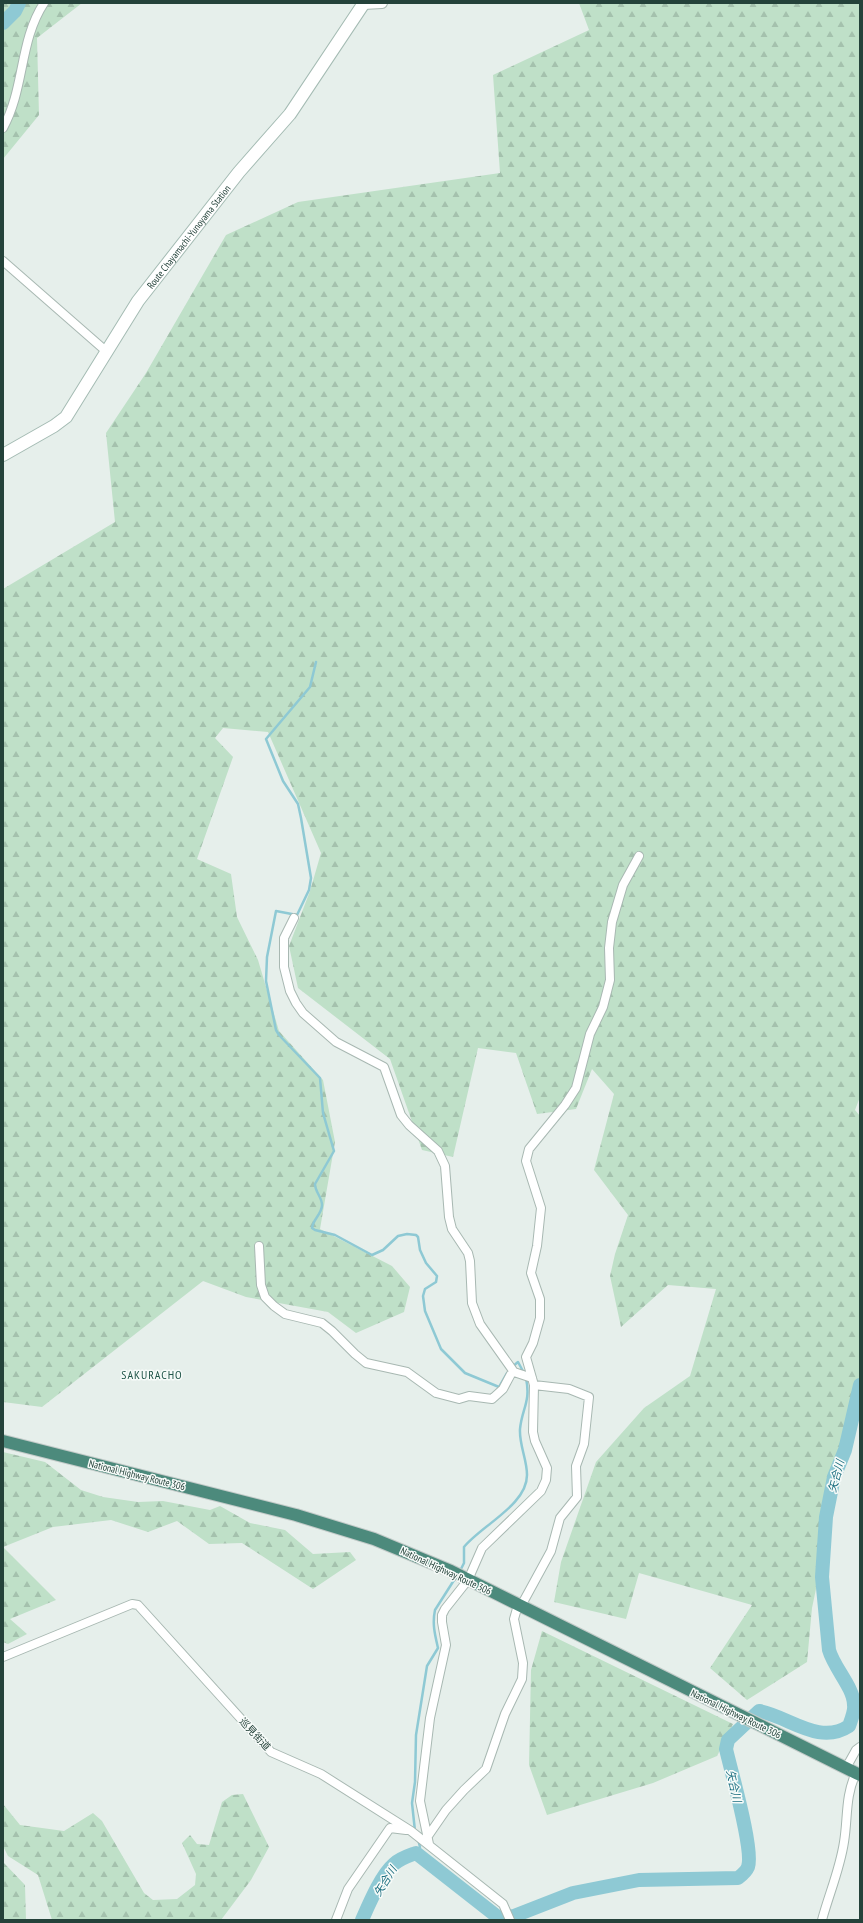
<svg xmlns="http://www.w3.org/2000/svg" width="863" height="1923" viewBox="0 0 863 1923" font-family="'PT Sans Narrow','Noto Sans JP',sans-serif">
<style>
.forest{fill:url(#forest-firs)}
.lines{fill:none;stroke-linecap:round;stroke-linejoin:round}
.stream{stroke:#8ec9d4;stroke-width:2.5}
.river{stroke:#8ec9d4;stroke-width:14}
.minor-casing{stroke:#a8b8b2;stroke-width:10}
.tertiary-casing{stroke:#a8b8b2;stroke-width:12}
.secondary-casing{stroke:#a4bbb3;stroke-width:14}
.trunk-casing{stroke:#c2cac8;stroke-width:14}
.minor{stroke:#fff;stroke-width:8}
.tertiary{stroke:#fff;stroke-width:10}
.secondary{stroke:#fff;stroke-width:12}
.trunk{stroke:#4c8a7c;stroke-width:12}
.labels{text-anchor:middle;dominant-baseline:central;stroke-width:3;stroke-linejoin:round;paint-order:stroke}
.street-label{font-size:10px;fill:#24423a;stroke:#f7fbf9}
.water-label{font-size:11px;font-style:italic;fill:#1c6f80;stroke:#f7fbf9}
.quarter-label{font-size:12px;letter-spacing:1px;fill:#1f5548;stroke:#f7fbf9}
</style>
<defs>
<pattern id="forest-firs" width="22" height="20" patternUnits="userSpaceOnUse"><rect width="22" height="20" fill="#bfe0c8"/><path d="M5 1l3.5 6h-7zM16 11l3.5 6h-7z" fill="#a4c1ad"/></pattern>
</defs>
<rect width="100%" height="100%" fill="#e6efeb"/>
<!-- forest -->
<path class="forest" d="M 3,3 L 82,3 L 37,38 L 39,115 L 3,159 Z
M 579,3 L 860,3 L 860,1097 L 855,1110 L 860,1116 L 860,1379 L 812,1608 L 807,1662 L 747,1700 L 710,1668 L 752,1605 L 639,1573 L 626,1619 L 554,1602 L 561,1562 L 596,1462 L 644,1408 L 690,1376 L 716,1289 L 668,1285 L 621,1327 L 610,1276 L 615,1254 L 628,1215 L 594,1170 L 614,1094 L 592,1069 L 576,1109 L 537,1114 L 516,1053 L 478,1048 L 453,1157 L 422,1150 L 390,1059 L 298,988 L 289,946 L 310,891 L 321,853 L 268,732 L 223,728 L 215,738 L 233,757 L 197,859 L 231,874 L 237,917 L 258,960 L 279,1031 L 323,1080 L 335,1142 L 320,1229 L 392,1266 L 410,1287 L 404,1312 L 356,1333 L 328,1312 L 246,1297 L 203,1281 L 42,1407 L 3,1402 L 3,589 L 115,522 L 106,433 L 146,373 L 226,235 L 298,202 L 500,173 L 493,75 L 589,30 Z
M 3,1452 L 45,1462 L 81,1490 L 103,1497 L 138,1502 L 163,1501 L 210,1510 L 220,1506 L 250,1523 L 285,1530 L 313,1554 L 350,1552 L 356,1560 L 313,1589 L 242,1543 L 209,1544 L 177,1521 L 148,1532 L 111,1520 L 53,1527 L 3,1547 L 56,1600 L 10,1619 L 27,1634 L 8,1644 L 3,1642 Z
M 542,1631 L 733,1724 L 717,1756 L 653,1783 L 547,1815 L 529,1765 L 531,1670 Z
M 243,1794 L 269,1847 L 251,1880 L 221,1920 L 52,1920 L 38,1875 L 8,1856 L 3,1846 L 3,1804 L 20,1825 L 64,1831 L 93,1813 L 102,1821 L 144,1893 L 153,1900 L 177,1899 L 195,1885 L 196,1874 L 182,1843 L 190,1835 L 197,1844 L 209,1845 L 222,1802 L 232,1795 Z
M 3,1862 L 25,1885 L 26,1920 L 3,1920 Z"/>
<g class="lines">
<!-- stream -->
<path class="stream" d="M 316,662 L 310,687 L 266,739 L 283,781 L 298,804 L 301,818 L 311,878 L 309,890 L 297,915 L 276,911 L 267,957 L 266,981 L 276,1030 L 279,1035 L 320,1078 L 323,1113 L 334,1151 L 315,1184 C 315,1192 322,1197 322,1205 C 322,1214 313,1219 312,1228 L 315,1230 L 335,1235 L 372,1255 L 383,1250 L 398,1236 L 407,1234 L 416,1235 L 418,1237 L 420,1250 L 426,1263 L 437,1276 L 436,1282 L 425,1289 L 423,1296 L 425,1311 L 441,1349 L 465,1373 L 499,1387 L 507,1373
M 512,1367 L 518,1362 L 524,1373
M 460,1571 L 464,1563 L 464,1547 C 482,1525 527,1505 527,1475 C 527,1459 519,1445 520,1429 C 522,1408 531,1402 526,1378
M 415,1831 L 412,1803 L 415,1782 L 416,1735 L 427,1666 L 438,1648 C 435,1635 432,1624 435,1610 L 456,1577
M 416,1853 L 420,1847 L 418,1839"/>
<!-- river -->
<path class="river" d="M 3,23 L 15,11 L 19,3
M 362,1920 C 369,1904 381,1875 394,1864 C 401,1858 408,1856 416,1853 L 499,1918 L 514,1916 L 573,1893 L 639,1880 L 738,1878 C 742,1875 746,1872 748,1867 C 754,1850 731,1771 726,1749 L 728,1740 L 759,1711 C 788,1716 819,1746 849,1726 C 851,1720 855,1711 854,1705 C 854,1688 834,1668 829,1650 L 822,1577 L 826,1517 L 834,1477 L 845,1450 L 860,1385"/>
<defs>
<path id="minor" d="M 3,128 C 25,88 19,41 44,3
M 3,261 L 107,352
M 294,918 L 284,938 L 284,967 L 290,991 L 296,1003 L 303,1013 L 336,1042 L 384,1067 L 401,1115 L 409,1125 L 438,1151 L 445,1166 L 449,1217 L 452,1229 L 468,1253 L 470,1261 L 472,1303 L 480,1324 L 514,1372 L 532,1378
M 259,1246 L 261,1285 L 265,1297 L 274,1306 L 285,1314 L 322,1323 L 332,1331 L 355,1354 L 366,1363 L 407,1372 L 436,1393 L 459,1399 L 469,1396 L 492,1399 L 503,1389 L 511,1374 L 514,1372
M 521,1606 L 551,1551 L 560,1518 L 577,1497 L 576,1466 L 584,1444 L 589,1397 L 569,1389 L 534,1385
M 3,1657 L 132,1604 L 138,1605 L 271,1752 L 321,1774 L 411,1831 L 503,1904 L 510,1920
M 846,1768 L 856,1750 L 860,1747
M 428,1836 L 446,1810 L 464,1790 L 486,1769 L 505,1714 L 522,1679 L 523,1663 L 514,1619 L 518,1605
M 429,1844 L 420,1801 L 430,1718 L 446,1645 L 442,1622 L 442,1615 L 445,1609 L 468,1580 L 482,1548 L 541,1491 L 546,1480 L 547,1468 L 535,1441 L 533,1432 L 534,1385 L 526,1357 L 533,1343 L 540,1318 L 540,1299 L 531,1273 L 537,1246 L 541,1208 L 526,1161 L 529,1149 L 565,1105 L 576,1088 L 590,1034 L 603,1007 L 610,980 L 609,948 L 612,922 L 623,885 L 639,856
M 336,1920 L 348,1889 L 390,1828 L 406,1830
M 822,1920 C 829,1894 840,1869 844,1842 C 848,1818 845,1796 856,1773"/>
<path id="tertiary" d="M 363,4 L 382,3"/>
<g id="secondary">
<path id="s1" d="M 3,455 L 54,426 L 66,417 L 138,301 L 239,172 L 290,114 L 364,3"/>
</g>
<path id="trunk" d="M 3,1441 L 296,1515 L 374,1539 L 451,1571 L 860,1775"/>
</defs>
<!-- minor casing -->
<use href="#minor" class="minor-casing"/>
<!-- tertiary casing -->
<use href="#tertiary" class="tertiary-casing"/>
<!-- secondary casing -->
<use href="#secondary" class="secondary-casing"/>
<!-- trunk casing -->
<use href="#trunk" class="trunk-casing"/>
<!-- minor -->
<use href="#minor" class="minor"/>
<!-- tertiary -->
<use href="#tertiary" class="tertiary"/>
<!-- secondary -->
<use href="#secondary" class="secondary"/>
<!-- trunk -->
<use href="#trunk" class="trunk"/>
</g>
<g class="labels">
<!-- street labels -->
<g class="street-label">
<text stroke="none"><textPath href="#s1" startOffset="292">Route Chayamachi-Yunoyama Station</textPath></text>
<text transform="translate(137 1475) rotate(14)">National Highway Route 306</text>
<text transform="translate(446 1571) rotate(25)">National Highway Route 306</text>
<text transform="translate(736 1714) rotate(26)">National Highway Route 306</text>
<text transform="translate(255 1734) rotate(47)">巡見街道</text>
</g>
<!-- water labels -->
<g class="water-label">
<text transform="translate(836 1476) rotate(-75)">矢合川</text>
<text transform="translate(734 1786) rotate(77)">矢合川</text>
<text transform="translate(385 1881) rotate(-58)">矢合川</text>
</g>
<!-- quarter labels -->
<g class="quarter-label">
<text x="152" y="1374">SAKURACHO</text>
</g>
</g>
<!-- border -->
<rect width="863" height="1923" fill="none" stroke="#24423a" stroke-width="8"/>
</svg>
